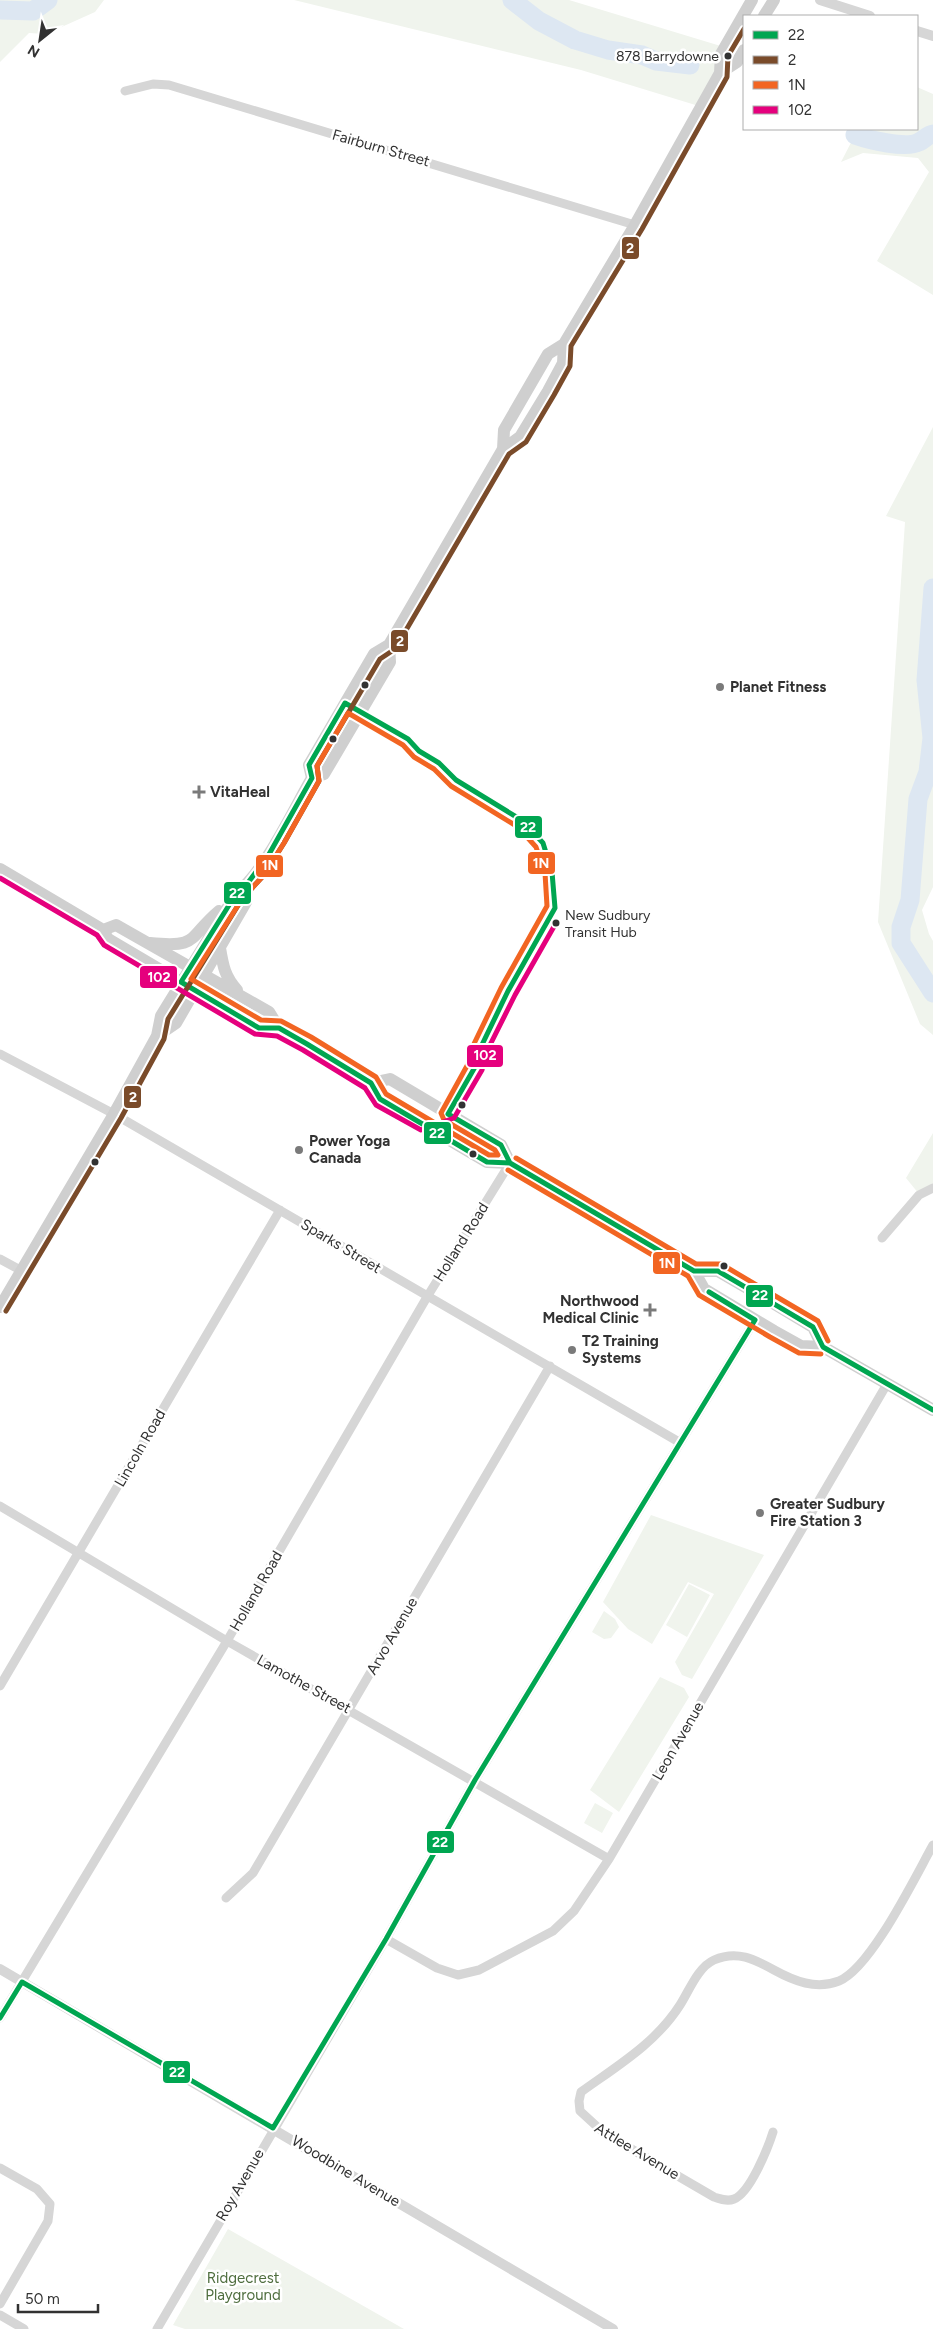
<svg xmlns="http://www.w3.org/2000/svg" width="933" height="2329" viewBox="0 0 933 2329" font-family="Figtree,sans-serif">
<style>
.green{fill:#f0f4ed}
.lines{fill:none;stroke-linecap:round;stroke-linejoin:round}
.river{stroke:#dde7f2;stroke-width:19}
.minor{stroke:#d6d6d6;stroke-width:9}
.tertiary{stroke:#d6d6d6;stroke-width:10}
.secondary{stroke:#cfcfcf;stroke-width:12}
.bus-1-casing{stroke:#fff;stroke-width:9}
.bus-2-casing{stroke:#fff;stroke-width:9}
.bus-3-casing{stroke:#fff;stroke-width:9}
.bus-4-casing{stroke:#fff;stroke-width:9}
.bus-1{stroke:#00a651;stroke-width:5}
.bus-2{stroke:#7a4b2a;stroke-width:5}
.bus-3{stroke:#f26522;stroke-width:5}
.bus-4{stroke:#e5007d;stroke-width:5}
.bus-dot{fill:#323232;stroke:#fff;stroke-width:2}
.poi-dot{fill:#7a7a7a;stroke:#fff;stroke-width:2}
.labels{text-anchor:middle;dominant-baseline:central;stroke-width:5;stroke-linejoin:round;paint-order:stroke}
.bus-label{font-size:14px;fill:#323232;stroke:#fff;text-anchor:end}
.street-label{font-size:15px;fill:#323232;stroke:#fff}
.poi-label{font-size:15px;font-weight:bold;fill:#323232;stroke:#fff;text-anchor:start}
.park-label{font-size:15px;fill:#4f6e3f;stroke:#fff}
.line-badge{stroke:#fff;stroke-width:2}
.badge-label{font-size:14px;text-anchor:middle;font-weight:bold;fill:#fff}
</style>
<rect width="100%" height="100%" fill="#fff"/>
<!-- green -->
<path class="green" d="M 0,0 L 104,0 L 95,12 L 46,34 L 29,33 L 0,62 Z
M 294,0 L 569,0 L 724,47 L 702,107 L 581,70 Z
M 917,87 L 933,94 L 933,295 L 877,261 L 929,172 L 918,158 L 863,153 L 841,162 L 858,129 L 917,129 Z
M 933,427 L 933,887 L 922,910 L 929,934 L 933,941 L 933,1035 L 920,1024 L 878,922 L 905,522 L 886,516 Z
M 933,1133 L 933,1187 L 919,1194 L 906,1178 Z
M 651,1515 L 764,1555 L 692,1679 L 682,1675 L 675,1662 L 714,1594 L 688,1582 L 652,1644 L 628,1629 L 603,1602 Z
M 689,1584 L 710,1595 L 687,1637 L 666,1625 Z
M 604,1611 L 615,1619 L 619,1627 L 611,1638 L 604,1639 L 592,1632 Z
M 660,1677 L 684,1688 L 689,1697 L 619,1812 L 590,1790 Z
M 595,1803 L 613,1813 L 602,1833 L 584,1823 Z
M 228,2229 L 404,2329 L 185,2329 L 173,2325 Z"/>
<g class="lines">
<!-- river -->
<path class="river" d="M 512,0 L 539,21 L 575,40 L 608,50 L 642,55 L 656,61 L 690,65
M 0,10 L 33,11 L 48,0
M 855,135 C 869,140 906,149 919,142 C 925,139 927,135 933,134
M 933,588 L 926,680 L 932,738 L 928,772 L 918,799 L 910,900 L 901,927 L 901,943 L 933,993"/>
<!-- minor -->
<path class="minor" d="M 125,91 L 153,84 L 169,85 L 635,225
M 0,1054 L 114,1114 L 679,1442
M 882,1238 L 919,1195 L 933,1188
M 0,1259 L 22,1271
M 0,1506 L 227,1641 L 609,1859
M 0,1686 L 280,1210
M 226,1898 L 253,1873 L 550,1366
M 386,1939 L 437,1968 L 458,1975 L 479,1970 L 553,1931 L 574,1911 L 609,1859 L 887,1384
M 0,2018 L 227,1641 L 427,1297 L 510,1163
M 773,2132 C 768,2148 750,2193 734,2199 C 727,2202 721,2199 714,2197 L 604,2133 L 580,2111 L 579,2101 L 581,2092 C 617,2066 656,2043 680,2005 C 689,1991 698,1967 714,1960 C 737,1950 754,1959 774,1970 C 794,1981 816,1990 839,1981 C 871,1968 915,1877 933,1845
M 0,2168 L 37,2189 L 50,2204 L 48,2221 L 0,2304
M 0,2315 L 24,2329
M 157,2329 L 386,1939 L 475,1780 L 755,1320"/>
<!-- tertiary -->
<path class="tertiary" d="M 820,0 L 870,16
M 917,31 L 933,36
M 0,1969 L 613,2329"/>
<!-- secondary -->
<path class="secondary" d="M 764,16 L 774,0
M 720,73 L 721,54 L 752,0
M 503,449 L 504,430 L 548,354 L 564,344 L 635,225 L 720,73 L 737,62 L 744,50
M 312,778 L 324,774 L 390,662 L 389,645
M 0,869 L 103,930 L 108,939 L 259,1028 L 279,1028 L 307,1044 L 371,1083 L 380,1099 L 487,1162 L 510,1163 L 694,1271 L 718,1271 L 773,1303 L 813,1327 L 823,1347
M 103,930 L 116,925 L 269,1012 L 279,1028
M 150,943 C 200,948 187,938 219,911
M 220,948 C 223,966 225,977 237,990
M 157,1036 L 176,1023 L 246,902 L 248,884
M 371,1083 L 390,1079 L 501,1145 L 510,1163
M 694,1271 L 704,1289 L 774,1331 L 801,1346 L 823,1347 L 933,1410
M 0,1307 L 114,1114 L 157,1036 L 161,1016 L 236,894 C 266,870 292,812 312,778 L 309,765 L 374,654 L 389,645 L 503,449 L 520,437 L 548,391 L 563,363 L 564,344"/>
<defs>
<path id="bus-1" d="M 345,703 L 408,739 L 419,751 L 439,763 L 456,780 L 523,821 L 543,843 L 552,872 L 555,908 L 508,991 L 478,1053 L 475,1067 L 448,1114 L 501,1145 L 510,1163 L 487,1162 L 380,1099 L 371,1083 L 307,1044 L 279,1028 L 259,1028 L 181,982 L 236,894 L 247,884 L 268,856 L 312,778 L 309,765 Z
M 510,1163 L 694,1271 L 718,1271 L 813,1327 L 823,1347 L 933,1410
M 0,2018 L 22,1982 L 273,2128 L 386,1939 L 475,1780 L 755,1320 L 709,1292"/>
<path id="bus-2" d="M 6,1311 L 121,1118 L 164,1039 L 168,1019 L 242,899 L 264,875 L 284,843 L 319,781 L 317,766 L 380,659 L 395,649 L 509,454 L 526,442 L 554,395 L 570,366 L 571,346 L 642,229 L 727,77 L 728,56 L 744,29"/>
<path id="bus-3" d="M 348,713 L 403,745 L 414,757 L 434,769 L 451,786 L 518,827 L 536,847 L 545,873 L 547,906 L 501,988 L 471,1050 L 468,1064 L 441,1113 L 444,1120 L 495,1150 L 498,1155 L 489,1155 L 386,1094 L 376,1077 L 311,1037 L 281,1021 L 261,1020 L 191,979 L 242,899 L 264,875 L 284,843 L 319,781 L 317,766 Z
M 516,1158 L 696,1264 L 721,1264 L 777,1297 L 818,1321 L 828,1341
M 508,1170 L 688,1276 L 699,1295 L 770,1337 L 799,1353 L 821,1354"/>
<path id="bus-4" d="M 0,878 L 97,935 L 104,945 L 255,1034 L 277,1036 L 303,1050 L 365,1088 L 376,1105 L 421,1130 L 454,1118 L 482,1070 L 485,1055 L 515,995 L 556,923"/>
</defs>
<!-- bus-1 casing -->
<use href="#bus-1" class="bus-1-casing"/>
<!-- bus-2 casing -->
<use href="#bus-2" class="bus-2-casing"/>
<!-- bus-3 casing -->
<use href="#bus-3" class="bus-3-casing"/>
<!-- bus-4 casing -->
<use href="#bus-4" class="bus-4-casing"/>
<!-- bus-1 -->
<use href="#bus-1" class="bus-1"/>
<!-- bus-2 -->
<use href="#bus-2" class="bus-2"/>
<!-- bus-3 -->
<use href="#bus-3" class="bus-3"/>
<!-- bus-4 -->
<use href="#bus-4" class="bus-4"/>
</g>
<!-- markers -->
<g class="bus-dot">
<circle cx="728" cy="56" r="4.5"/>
<circle cx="365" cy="685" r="4.5"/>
<circle cx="333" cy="739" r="4.5"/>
<circle cx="556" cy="923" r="4.5"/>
<circle cx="462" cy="1105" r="4.5"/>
<circle cx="473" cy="1154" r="4.5"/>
<circle cx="95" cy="1162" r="4.5"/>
<circle cx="724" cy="1266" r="4.5"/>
</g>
<g class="poi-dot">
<circle cx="720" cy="687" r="5"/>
<path d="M196.5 784.5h5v5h5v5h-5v5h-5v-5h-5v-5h5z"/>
<circle cx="299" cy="1150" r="5"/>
<path d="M647.5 1302.5h5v5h5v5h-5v5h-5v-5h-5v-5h5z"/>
<circle cx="572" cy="1350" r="5"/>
<circle cx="760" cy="1513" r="5"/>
</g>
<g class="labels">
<!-- bus labels -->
<g class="bus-label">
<text x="719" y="56">878 Barrydowne</text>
<text x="565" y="915" text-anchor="start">New Sudbury<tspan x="565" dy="17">Transit Hub</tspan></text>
</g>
<!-- street labels -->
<g class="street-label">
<text transform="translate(381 148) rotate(16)">Fairburn Street</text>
<text transform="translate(461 1242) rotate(-58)">Holland Road</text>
<text transform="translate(341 1246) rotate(31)">Sparks Street</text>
<text transform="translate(140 1448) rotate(-60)">Lincoln Road</text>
<text transform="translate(256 1591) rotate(-60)">Holland Road</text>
<text transform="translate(392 1636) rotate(-60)">Arvo Avenue</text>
<text transform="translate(304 1684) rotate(29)">Lamothe Street</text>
<text transform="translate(678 1741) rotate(-60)">Leon Avenue</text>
<text transform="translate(637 2151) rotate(31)">Attlee Avenue</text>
<text transform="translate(346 2171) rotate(31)">Woodbine Avenue</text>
<text transform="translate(240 2185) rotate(-60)">Roy Avenue</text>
</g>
<!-- poi labels -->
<g class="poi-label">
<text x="730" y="687">Planet Fitness</text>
<text x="210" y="792">VitaHeal</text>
<text x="309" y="1141">Power Yoga<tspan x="309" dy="17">Canada</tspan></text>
<text x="639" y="1301" text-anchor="end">Northwood<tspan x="639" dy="17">Medical Clinic</tspan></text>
<text x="582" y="1341">T2 Training<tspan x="582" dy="17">Systems</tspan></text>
<text x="770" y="1504">Greater Sudbury<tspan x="770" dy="17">Fire Station 3</tspan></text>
</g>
<!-- park labels -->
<g class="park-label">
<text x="243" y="2278">Ridgecrest<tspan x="243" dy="17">Playground</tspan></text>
</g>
</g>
<g class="line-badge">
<rect x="621" y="236" width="19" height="24" rx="5" fill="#7a4b2a"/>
<rect x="390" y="629" width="19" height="24" rx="5" fill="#7a4b2a"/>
<rect x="514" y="815" width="29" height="24" rx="5" fill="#00a651"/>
<rect x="527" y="851" width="29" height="24" rx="5" fill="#f26522"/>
<rect x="255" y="854" width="29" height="24" rx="5" fill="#f26522"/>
<rect x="223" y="881" width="29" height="24" rx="5" fill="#00a651"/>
<rect x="139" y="965" width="39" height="24" rx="5" fill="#e5007d"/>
<rect x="466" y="1044" width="38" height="24" rx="5" fill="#e5007d"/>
<rect x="123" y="1085" width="19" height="24" rx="5" fill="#7a4b2a"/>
<rect x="423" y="1121" width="29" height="24" rx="5" fill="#00a651"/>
<rect x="652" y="1251" width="29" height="24" rx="5" fill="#f26522"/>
<rect x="745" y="1284" width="29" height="24" rx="5" fill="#00a651"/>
<rect x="426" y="1830" width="29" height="24" rx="5" fill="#00a651"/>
<rect x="162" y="2060" width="29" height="24" rx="5" fill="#00a651"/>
</g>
<g class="badge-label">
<text x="630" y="253">2</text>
<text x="400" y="646">2</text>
<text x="528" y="832">22</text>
<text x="541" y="868">1N</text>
<text x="270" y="870">1N</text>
<text x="237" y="898">22</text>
<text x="159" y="982">102</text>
<text x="485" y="1060">102</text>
<text x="133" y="1102">2</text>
<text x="437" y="1138">22</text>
<text x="667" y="1268">1N</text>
<text x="760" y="1300">22</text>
<text x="440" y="1847">22</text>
<text x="177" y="2077">22</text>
</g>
<!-- legend -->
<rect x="743" y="15" width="175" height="115" fill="#ffffff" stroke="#adadad"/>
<rect x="753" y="31" width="25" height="8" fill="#00a651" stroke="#adadad"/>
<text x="788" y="40" font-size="15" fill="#323232">22</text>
<rect x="753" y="56" width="25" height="8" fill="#7a4b2a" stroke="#adadad"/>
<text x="788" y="65" font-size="15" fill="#323232">2</text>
<rect x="753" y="81" width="25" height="8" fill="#f26522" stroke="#adadad"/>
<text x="788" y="90" font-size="15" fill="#323232">1N</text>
<rect x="753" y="106" width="25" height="8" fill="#e5007d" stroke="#adadad"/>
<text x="788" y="115" font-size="15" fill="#323232">102</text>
<!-- north arrow -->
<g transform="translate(40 40) rotate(210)" stroke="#ffffff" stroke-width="4" paint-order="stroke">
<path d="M0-4L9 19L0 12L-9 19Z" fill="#323232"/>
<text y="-8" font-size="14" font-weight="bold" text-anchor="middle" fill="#323232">N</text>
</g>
<!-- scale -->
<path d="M18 2304v8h80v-8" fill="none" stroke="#323232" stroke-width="2.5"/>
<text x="25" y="2304" font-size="15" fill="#323232" stroke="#ffffff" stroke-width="4" paint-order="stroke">50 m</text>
</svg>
